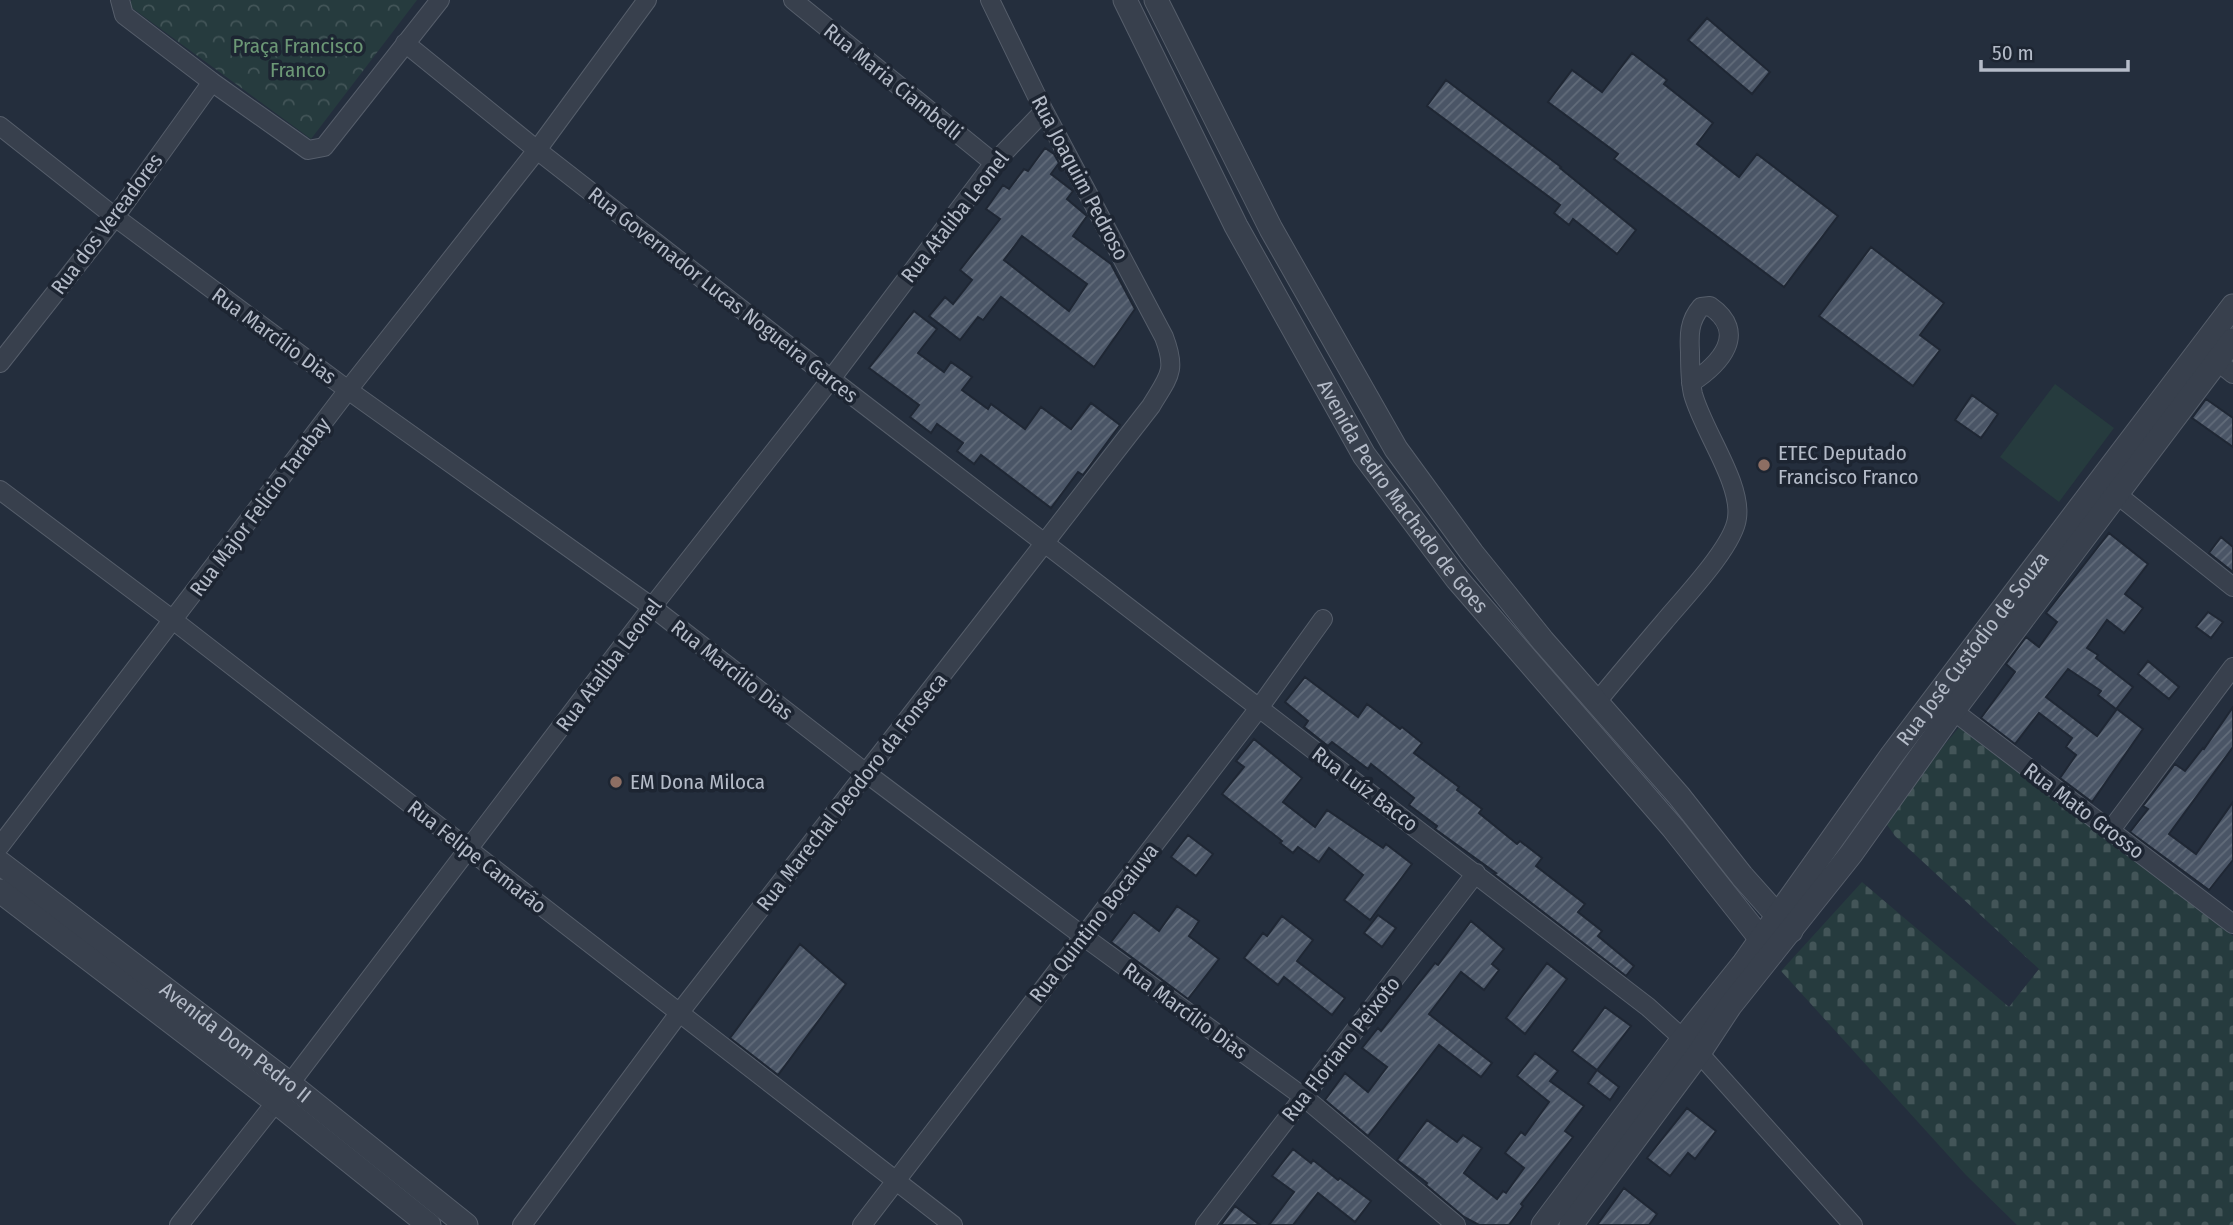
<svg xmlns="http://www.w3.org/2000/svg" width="2233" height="1225" viewBox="0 0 2233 1225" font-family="'Fira Sans Condensed',sans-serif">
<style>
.cemetery{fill:url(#cemetery-stones)}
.park{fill:url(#park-crowns)}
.garden{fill:#263b3e}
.building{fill:url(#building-hatch);stroke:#1f2734;stroke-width:2;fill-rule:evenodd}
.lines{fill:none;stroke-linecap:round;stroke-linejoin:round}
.minor-casing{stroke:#565e6b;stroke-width:20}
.tertiary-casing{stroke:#565e6b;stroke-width:25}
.minor{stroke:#38404d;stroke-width:18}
.tertiary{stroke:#38404d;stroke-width:23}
.education-dot{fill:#8d6e63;stroke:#1d2532;stroke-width:2.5}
.labels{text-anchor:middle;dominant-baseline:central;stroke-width:7;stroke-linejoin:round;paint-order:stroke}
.park-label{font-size:21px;fill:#6c9876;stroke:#1d2532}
.street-label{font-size:21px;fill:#b4bbc8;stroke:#1d2532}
.poi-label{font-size:21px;fill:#b4bbc8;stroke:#1d2532;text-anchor:start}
</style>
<defs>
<pattern id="cemetery-stones" width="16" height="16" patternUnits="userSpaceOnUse" patternTransform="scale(1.75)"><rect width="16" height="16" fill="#263b3e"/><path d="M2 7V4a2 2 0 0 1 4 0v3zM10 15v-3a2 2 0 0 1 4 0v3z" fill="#435558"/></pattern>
<pattern id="park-crowns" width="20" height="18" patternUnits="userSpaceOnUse" patternTransform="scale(1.75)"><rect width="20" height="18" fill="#263b3e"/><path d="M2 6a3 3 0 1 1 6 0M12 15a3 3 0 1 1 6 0" fill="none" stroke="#435558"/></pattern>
<pattern id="building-hatch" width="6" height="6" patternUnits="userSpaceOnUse" patternTransform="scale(1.75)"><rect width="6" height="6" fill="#4a5566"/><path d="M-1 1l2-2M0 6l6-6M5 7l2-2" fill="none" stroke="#626c7a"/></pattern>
</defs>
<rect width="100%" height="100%" fill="#242e3d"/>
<!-- cemetery -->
<path class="cemetery" d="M 1961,725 L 2233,936 L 2233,1225 L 2017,1225 L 1966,1175 L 1781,971 L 1862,882 L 2009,1007 L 2039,969 L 1895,836 L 1883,819 Z"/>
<!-- park -->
<path class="park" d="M 132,0 L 417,0 L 311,139 L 128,5 Z"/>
<!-- garden -->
<path class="garden" d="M 2055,384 L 2114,428 L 2059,502 L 2000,457 Z"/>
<!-- building -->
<path class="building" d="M 1707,18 L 1770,72 L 1752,94 L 1688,40 Z
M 1632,53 L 1667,80 L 1664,84 L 1713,123 L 1697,144 L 1739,177 L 1757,154 L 1838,216 L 1784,287 L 1614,159 L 1618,154 L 1548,102 L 1572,70 L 1602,92 Z
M 1446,80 L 1561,167 L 1560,168 L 1636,230 L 1617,254 L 1573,219 L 1569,225 L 1554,213 L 1560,205 L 1427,106 Z
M 1045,148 L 1054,154 L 1059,163 L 1051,174 L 1073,191 L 1067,199 L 1087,216 L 1073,236 L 1111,264 L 1135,309 L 1094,367 L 1001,297 L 983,320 L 978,317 L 960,340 L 929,316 L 945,297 L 953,304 L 972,280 L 960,270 L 1000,219 L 986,209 L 1003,185 L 1009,189 L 1024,169 L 1028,171 ZM 1022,236 L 1087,284 L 1069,311 L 1004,260 Z
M 1871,247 L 1944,303 L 1920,335 L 1940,350 L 1913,386 L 1819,316 Z
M 914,311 L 937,329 L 918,353 L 944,372 L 951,362 L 972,377 L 962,390 L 988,409 L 991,404 L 1025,429 L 1041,407 L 1071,429 L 1091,403 L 1120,425 L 1083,475 L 1078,472 L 1051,508 L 981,455 L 974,464 L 957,451 L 963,443 L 937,424 L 931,433 L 910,417 L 919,405 L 869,368 Z
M 1972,395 L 1998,414 L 1981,438 L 1955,420 Z
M 2206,399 L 2233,418 L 2233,447 L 2192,418 Z
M 2109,533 L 2148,564 L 2125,594 L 2143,608 L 2124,633 L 2107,620 L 2087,648 L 2098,655 L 2096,658 L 2133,687 L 2116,709 L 2098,695 L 2101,691 L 2068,669 L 2046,697 L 2097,736 L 2117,709 L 2143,729 L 2092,802 L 2060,778 L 2076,755 L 2066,747 L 2072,738 L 2039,713 L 2015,744 L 1981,718 L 2015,672 L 2006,664 L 2026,637 L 2039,647 L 2057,622 L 2046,613 Z
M 2221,537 L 2233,547 L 2233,572 L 2209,553 Z
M 2208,612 L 2223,622 L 2211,638 L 2196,627 Z
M 2148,661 L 2179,687 L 2169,699 L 2138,674 Z
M 1305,677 L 1358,717 L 1367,704 L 1400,729 L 1402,727 L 1422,743 L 1414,753 L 1459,787 L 1457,790 L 1482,809 L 1479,813 L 1517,844 L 1520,841 L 1542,858 L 1536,866 L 1585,904 L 1578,912 L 1602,931 L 1598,936 L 1634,966 L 1626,976 L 1494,874 L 1496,873 L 1435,829 L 1437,826 L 1409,805 L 1414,798 L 1371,764 L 1368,769 L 1332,742 L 1328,746 L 1304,727 L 1308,721 L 1285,702 Z
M 2233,707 L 2233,747 L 2169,834 L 2196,854 L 2233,802 L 2233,860 L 2209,890 L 2130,832 L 2148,809 L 2143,806 L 2175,764 L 2185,771 L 2203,748 L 2204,749 Z
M 1254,739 L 1302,778 L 1283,802 L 1315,827 L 1327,810 L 1383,848 L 1386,844 L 1412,864 L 1370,920 L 1344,900 L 1363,875 L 1329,848 L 1319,862 L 1298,847 L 1293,853 L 1280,843 L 1282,841 L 1222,794 L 1244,767 L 1236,761 Z
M 1188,835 L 1213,854 L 1196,876 L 1171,857 Z
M 1177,906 L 1199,921 L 1189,936 L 1219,959 L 1188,999 L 1111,942 L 1134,912 L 1159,931 Z
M 1378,915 L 1396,928 L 1382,947 L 1364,933 Z
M 1282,916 L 1313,940 L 1297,961 L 1345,998 L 1332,1015 L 1284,977 L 1278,985 L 1244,958 L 1263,933 L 1267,936 Z
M 1471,921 L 1504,949 L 1492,964 L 1499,970 L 1484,990 L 1461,972 L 1429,1014 L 1492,1063 L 1481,1077 L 1439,1045 L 1368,1136 L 1325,1100 L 1345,1073 L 1368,1092 L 1387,1067 L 1362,1048 L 1378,1028 L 1381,1031 L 1435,963 L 1438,965 Z
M 800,944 L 846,984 L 778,1075 L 730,1038 Z
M 1547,963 L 1567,979 L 1525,1034 L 1506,1018 Z
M 1605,1007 L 1631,1026 L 1597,1070 L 1572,1051 Z
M 1535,1053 L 1558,1071 L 1550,1081 L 1584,1106 L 1565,1131 L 1573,1137 L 1521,1204 L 1523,1206 L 1509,1225 L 1479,1225 L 1464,1217 L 1426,1185 L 1427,1183 L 1397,1160 L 1427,1120 L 1457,1142 L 1463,1135 L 1482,1148 L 1464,1173 L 1497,1199 L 1503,1191 L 1506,1193 L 1524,1168 L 1505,1153 L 1521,1132 L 1525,1135 L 1549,1102 L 1517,1076 Z
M 1597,1070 L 1619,1087 L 1610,1100 L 1588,1083 Z
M 1687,1108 L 1716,1131 L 1695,1159 L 1688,1153 L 1670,1176 L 1647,1158 Z
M 1293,1149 L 1311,1163 L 1313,1160 L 1338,1180 L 1340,1178 L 1371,1201 L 1355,1222 L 1318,1193 L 1293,1225 L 1269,1225 L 1294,1192 L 1272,1176 Z
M 1624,1188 L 1657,1214 L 1649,1225 L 1597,1225 Z
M 1235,1206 L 1260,1225 L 1221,1225 Z"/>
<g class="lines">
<defs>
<path id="minor" d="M 120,0 L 124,15 L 212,82 L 308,150 L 324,147 L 440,0
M 793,0 L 994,163
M 405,43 L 537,150 L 831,379 L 1648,1007 L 1699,1053 L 1853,1225
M 0,126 L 115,217 L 348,390 L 652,607 L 866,773 L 1083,936 L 1305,1098 L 1456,1225
M 2208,354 L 2233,374
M 0,363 L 115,217 L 212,82
M 2109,488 L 2233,587
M 0,490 L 173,620 L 953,1225
M 1596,703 C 1618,676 1641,649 1664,622 C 1683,599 1734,546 1737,518 C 1742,483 1703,431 1693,394 C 1690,381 1690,366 1690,352 C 1689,335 1689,321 1701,307 L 1710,306 C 1749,333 1720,364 1691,383
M 1943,703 L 2233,924
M 2110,831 L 2233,667
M 0,846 L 348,390 L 537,150 L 647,0
M 179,1225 L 276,1102 L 652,607 L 831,379 L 994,163 L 1044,111
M 522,1225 L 680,1012 L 1151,406 C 1169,376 1177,371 1164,337 L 1044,111 L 990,0
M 862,1225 L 1259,708 L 1323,619
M 1205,1225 L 1476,873"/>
<g id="tertiary">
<path id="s1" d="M 1125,0 L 1236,226 L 1364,455 L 1457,579 L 1673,828 L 1772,953"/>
<path d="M 1156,0 L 1271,229 L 1396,449 L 1472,553 L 1543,641 L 1679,796 L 1742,876 L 1791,931"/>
<path id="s2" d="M 0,863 L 290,1084 L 466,1225"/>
<path d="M 0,891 L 276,1102 L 429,1225"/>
<path id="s3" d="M 1543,1225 L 1683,1039 L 1744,963 L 1892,755 L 2233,306"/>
<path d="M 1571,1225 L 1699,1053 L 1730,1006 L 1851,854 L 1953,711 L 2233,340"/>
</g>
</defs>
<!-- minor casing -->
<use href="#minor" class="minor-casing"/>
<!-- tertiary casing -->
<use href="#tertiary" class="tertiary-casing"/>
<!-- minor -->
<use href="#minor" class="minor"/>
<!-- tertiary -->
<use href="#tertiary" class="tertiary"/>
</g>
<!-- markers -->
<g class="education-dot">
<circle cx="1764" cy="465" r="7"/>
<circle cx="616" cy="782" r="7"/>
</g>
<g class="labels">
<!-- park labels -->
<g class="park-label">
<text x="298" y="46">Praça Francisco<tspan x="298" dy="24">Franco</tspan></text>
</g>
<!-- street labels -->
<g class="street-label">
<text transform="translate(893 82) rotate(39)">Rua Maria Ciambelli</text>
<text transform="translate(1080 178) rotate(62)">Rua Joaquim Pedroso</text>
<text transform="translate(955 217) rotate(-52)">Rua Ataliba Leonel</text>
<text transform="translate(107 224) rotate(-53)">Rua dos Vereadores</text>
<text transform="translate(723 295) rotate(38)">Rua Governador Lucas Nogueira Garces</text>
<text transform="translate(274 336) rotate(36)">Rua Marcílio Dias</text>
<text stroke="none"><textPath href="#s1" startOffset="570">Avenida Pedro Machado de Goes</textPath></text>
<text transform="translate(260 507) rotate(-53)">Rua Major Felicio Tarabay</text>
<text stroke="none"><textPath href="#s3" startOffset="719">Rua José Custódio de Souza</textPath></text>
<text transform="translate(609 665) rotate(-53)">Rua Ataliba Leonel</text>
<text transform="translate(732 670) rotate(38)">Rua Marcílio Dias</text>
<text transform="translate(1365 789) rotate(37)">Rua Luíz Bacco</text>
<text transform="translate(852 792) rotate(-52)">Rua Marechal Deodoro da Fonseca</text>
<text transform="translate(2084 811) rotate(37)">Rua Mato Grosso</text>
<text transform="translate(477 857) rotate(38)">Rua Felipe Camarão</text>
<text transform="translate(1094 923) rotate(-52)">Rua Quintino Bocaiuva</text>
<text transform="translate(1185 1011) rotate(36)">Rua Marcílio Dias</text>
<text stroke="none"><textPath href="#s2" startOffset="296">Avenida Dom Pedro II</textPath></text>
<text transform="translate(1341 1049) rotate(-52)">Rua Floriano Peixoto</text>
</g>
<!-- poi labels -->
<g class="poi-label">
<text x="1778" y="453">ETEC Deputado<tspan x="1778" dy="24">Francisco Franco</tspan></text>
<text x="630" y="782">EM Dona Miloca</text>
</g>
</g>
<!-- scale -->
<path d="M1981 60v10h147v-10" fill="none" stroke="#b4bbc8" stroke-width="3.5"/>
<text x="1992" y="60" font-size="21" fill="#b4bbc8" stroke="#1d2532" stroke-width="5" paint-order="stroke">50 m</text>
</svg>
